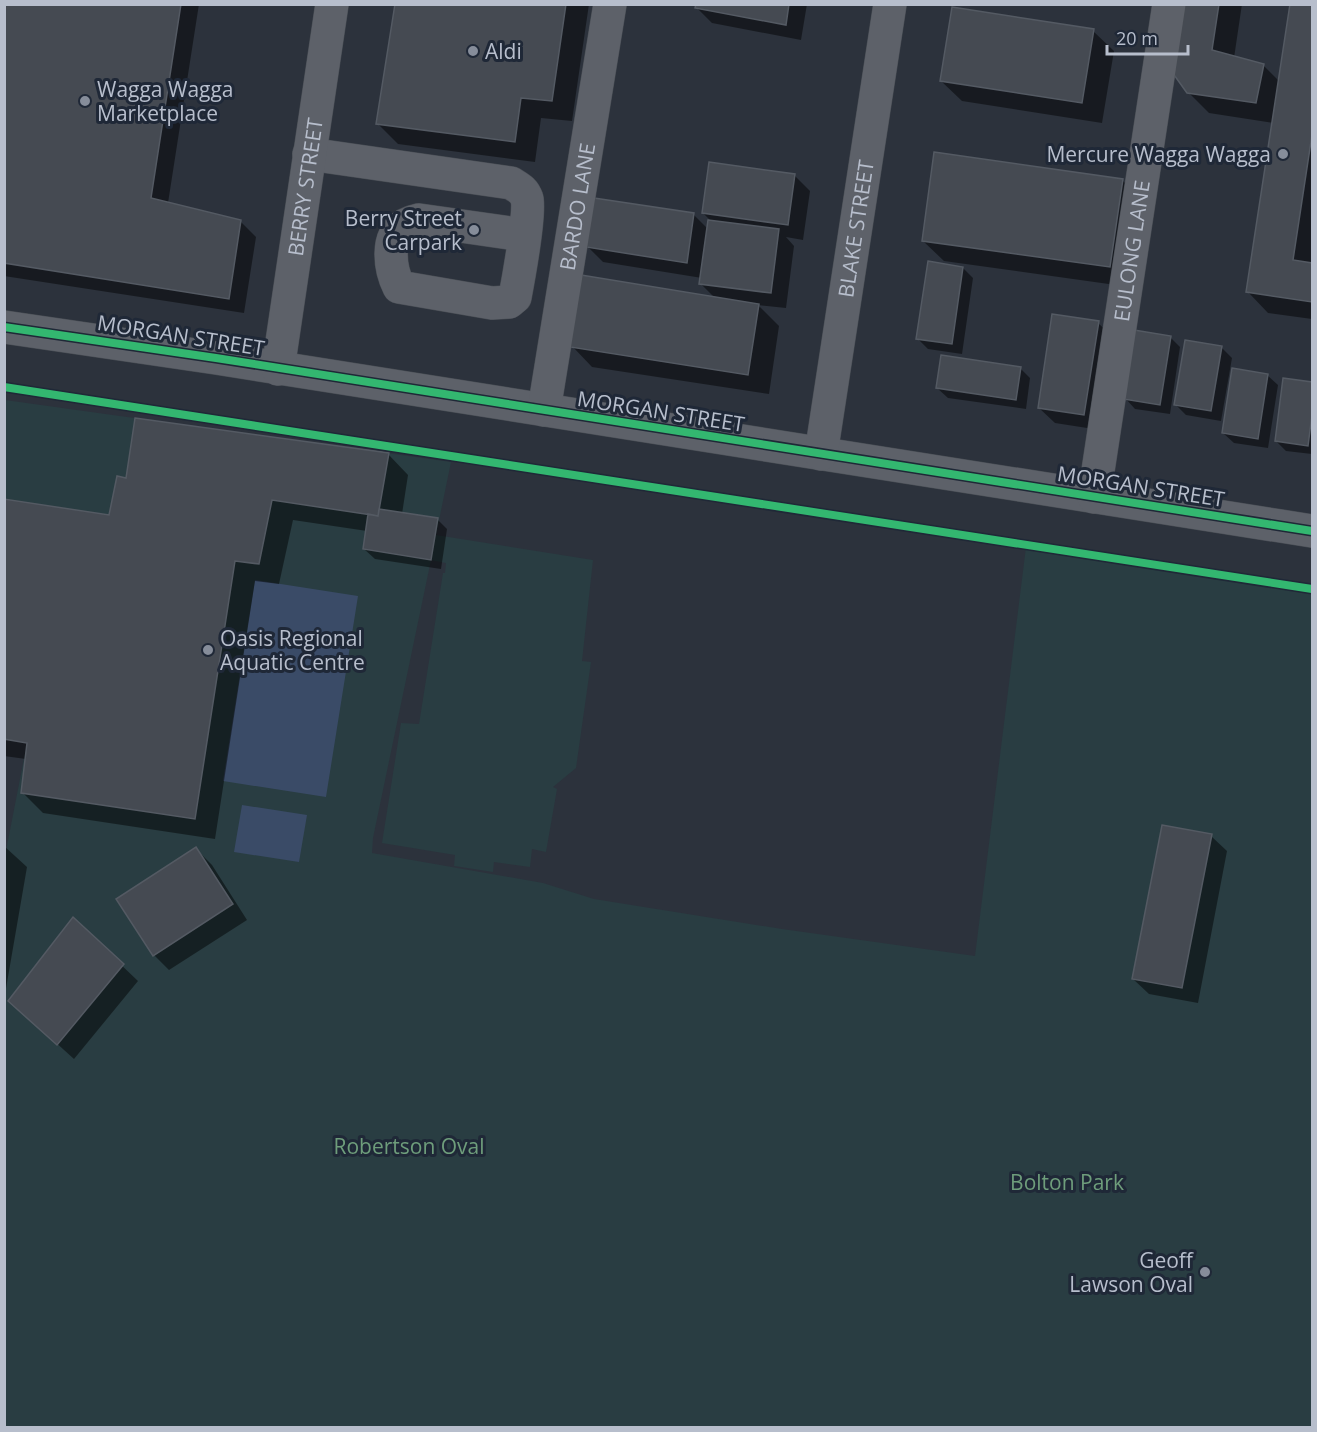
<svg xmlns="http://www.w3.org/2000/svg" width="1317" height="1432" viewBox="0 0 1317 1432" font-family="'Open Sans',sans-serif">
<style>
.green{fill:#293d42}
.water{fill:#3a4b67}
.shadow{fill:#0007}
.building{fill:#454a52;stroke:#545a63;stroke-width:1.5}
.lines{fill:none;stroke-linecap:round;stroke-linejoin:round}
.minor-casing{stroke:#484d54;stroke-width:34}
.minor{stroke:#5d6169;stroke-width:33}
.cycleway-casing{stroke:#1f2837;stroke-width:11}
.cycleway{stroke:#33b770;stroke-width:8}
.poi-dot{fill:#868d9a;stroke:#1f2837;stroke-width:2}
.labels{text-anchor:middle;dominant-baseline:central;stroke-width:6;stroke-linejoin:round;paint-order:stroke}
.poi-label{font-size:21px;fill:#b7becc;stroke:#1f2837;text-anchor:start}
.street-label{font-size:21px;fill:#b7becc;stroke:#1f2837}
.park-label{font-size:21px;fill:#6e9d7b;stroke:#1f2837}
</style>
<rect width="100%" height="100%" fill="#2c323c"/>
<!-- green -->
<path class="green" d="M 5,400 L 451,462 L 436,535 L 593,560 L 582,661 L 591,662 L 576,768 L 553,787 L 557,789 L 546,852 L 532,849 L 530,867 L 494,862 L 493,872 L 454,866 L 455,855 L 382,843 L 401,723 L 419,724 L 443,573 L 445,573 L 446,563 L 431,560 L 373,838 L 372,853 L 543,883 L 594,899 L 782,929 L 975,956 L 1026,547 L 1312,585 L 1312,1427 L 5,1428 L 4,861 L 27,743 L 5,739 Z"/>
<!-- water -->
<path class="water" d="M 255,580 L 358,596 L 326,797 L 223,781 Z
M 242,805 L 307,815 L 299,862 L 234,852 Z"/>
<!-- shadow -->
<path class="shadow" d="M 4,4 L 199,4 L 168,203 L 240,221 L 256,237 L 244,313 L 4,276 Z
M 396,4 L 589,4 L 572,121 L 541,118 L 535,162 L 398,144 L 377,123 Z
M 697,4 L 807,4 L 801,40 L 712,23 L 697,8 Z
M 1184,4 L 1242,4 L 1234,58 L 1263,65 L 1280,82 L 1292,4 L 1312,4 L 1312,319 L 1268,313 L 1248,292 L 1273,123 L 1209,113 L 1188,92 Z
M 1093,31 L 1114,51 L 1102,123 L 962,101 L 941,81 Z
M 794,175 L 810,191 L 803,240 L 786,237 L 794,246 L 786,308 L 758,305 L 779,326 L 769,394 L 592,367 L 572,346 L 715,298 L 701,284 L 702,278 L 603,262 L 588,247 L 694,215 L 708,229 L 712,222 L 703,213 Z
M 1122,180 L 1143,201 L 1130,287 L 944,261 L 923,241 Z
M 963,268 L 973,278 L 962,354 L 928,349 L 918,339 Z
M 1098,323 L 1114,338 L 1100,430 L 1055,423 L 1039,408 Z
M 1170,337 L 1180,347 L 1170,414 L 1135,409 L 1125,398 Z
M 1221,347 L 1232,358 L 1221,421 L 1186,415 L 1176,405 Z
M 1020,368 L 1030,378 L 1026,409 L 948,398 L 937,388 Z
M 1267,375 L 1278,385 L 1268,448 L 1234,443 L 1223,433 Z
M 1284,380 L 1312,383 L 1312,454 L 1286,451 L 1276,441 Z
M 388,454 L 408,475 L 402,514 L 437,519 L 447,529 L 441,569 L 375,559 L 364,549 L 367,531 L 293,520 L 279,584 L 255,581 L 215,839 L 43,813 L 22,792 L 26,759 L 4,756 L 4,501 L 110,517 L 127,480 Z
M 1211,836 L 1227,851 L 1198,1003 L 1149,994 L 1133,979 Z
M 4,846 L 27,867 L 4,1000 Z
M 196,849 L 212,865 L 247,920 L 169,970 L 154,955 Z
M 73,919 L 138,981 L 74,1059 L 10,1001 Z"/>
<!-- building -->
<path class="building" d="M 4,4 L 181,4 L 151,198 L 241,220 L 229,299 L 4,263 Z
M 395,4 L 566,4 L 552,101 L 521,98 L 515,142 L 376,124 Z
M 696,4 L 789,4 L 786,25 L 695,8 Z
M 1182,4 L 1219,4 L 1212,50 L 1264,64 L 1256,103 L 1187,93 L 1172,72 Z
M 1290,4 L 1312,4 L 1312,135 L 1293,260 L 1312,263 L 1312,302 L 1246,292 Z
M 952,7 L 1094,29 L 1082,103 L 940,81 Z
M 934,152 L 1123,179 L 1110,267 L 922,241 Z
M 709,162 L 795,174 L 788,225 L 702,213 Z
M 594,198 L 694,213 L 687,263 L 586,247 Z
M 708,220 L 779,229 L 771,293 L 699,284 Z
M 928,261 L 963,267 L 952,344 L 916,339 Z
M 581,275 L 759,304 L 748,375 L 570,347 Z
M 1052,314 L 1099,321 L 1084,415 L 1038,408 Z
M 1134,330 L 1171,336 L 1160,405 L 1123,399 Z
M 1185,340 L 1222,346 L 1211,411 L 1174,405 Z
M 941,355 L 1021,367 L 1016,400 L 936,388 Z
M 1232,368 L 1268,374 L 1258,439 L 1222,433 Z
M 1283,378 L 1312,382 L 1312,415 L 1308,446 L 1275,441 Z
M 135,418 L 389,453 L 378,516 L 272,500 L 259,564 L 235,561 L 195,819 L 21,793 L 27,743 L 4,739 L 4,499 L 109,515 L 117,476 L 126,478 Z
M 379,509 L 438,518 L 431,560 L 363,549 L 368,514 L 378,516 Z
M 1162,825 L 1212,834 L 1182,988 L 1132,979 Z
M 196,847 L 233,904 L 153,956 L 116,899 Z
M 73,917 L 124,964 L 57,1045 L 8,1001 Z"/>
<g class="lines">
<defs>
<g id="minor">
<path d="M 309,154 L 511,183 C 519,188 524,190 527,199 C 531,209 518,281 515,297 L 509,302 L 492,303 L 399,287 C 390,269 385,237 405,225 C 409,223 414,221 419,220 L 524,235"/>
<path d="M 4,327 L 216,358 L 1312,531"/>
<path id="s1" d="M 278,369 L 332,4"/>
<path id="s2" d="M 544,410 L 610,4"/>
<path id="s3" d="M 821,454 L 890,4"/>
<path id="s4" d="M 1094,497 L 1169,4"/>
</g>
</defs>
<!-- minor casing -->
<use href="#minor" class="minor-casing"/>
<!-- minor -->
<use href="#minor" class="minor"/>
<defs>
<path id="cycleway" d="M 4,327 L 216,358 L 1312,531
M 4,387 L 1312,589"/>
</defs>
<!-- cycleway casing -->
<use href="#cycleway" class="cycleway-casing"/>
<!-- cycleway -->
<use href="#cycleway" class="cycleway"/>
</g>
<!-- markers -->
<g class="poi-dot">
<circle cx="473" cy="51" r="6"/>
<circle cx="85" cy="101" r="6"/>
<circle cx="1283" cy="154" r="6"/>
<circle cx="474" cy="230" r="6"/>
<circle cx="208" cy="650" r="6"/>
<circle cx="1205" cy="1272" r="6"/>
</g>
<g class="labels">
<!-- poi labels -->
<g class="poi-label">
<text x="485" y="51">Aldi</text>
<text x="97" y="89">Wagga Wagga<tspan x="97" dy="24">Marketplace</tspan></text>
<text x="1271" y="154" text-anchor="end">Mercure Wagga Wagga</text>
<text x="462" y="218" text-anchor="end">Berry Street<tspan x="462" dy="24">Carpark</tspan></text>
<text x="220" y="638">Oasis Regional<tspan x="220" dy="24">Aquatic Centre</tspan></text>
<text x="1193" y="1260" text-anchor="end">Geoff<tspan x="1193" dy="24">Lawson Oval</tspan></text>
</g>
<!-- street labels -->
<g class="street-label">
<text stroke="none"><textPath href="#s1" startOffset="184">BERRY STREET</textPath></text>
<text stroke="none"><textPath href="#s2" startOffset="206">BARDO LANE</textPath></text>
<text stroke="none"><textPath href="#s3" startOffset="228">BLAKE STREET</textPath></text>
<text stroke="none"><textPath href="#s4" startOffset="249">EULONG LANE</textPath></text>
<text transform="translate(181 335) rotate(9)">MORGAN STREET</text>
<text transform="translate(661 411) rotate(9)">MORGAN STREET</text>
<text transform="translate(1141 486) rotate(9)">MORGAN STREET</text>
</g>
<!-- park labels -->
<g class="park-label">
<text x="409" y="1146">Robertson Oval</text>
<text x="1067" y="1182">Bolton Park</text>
</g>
</g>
<!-- border -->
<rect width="1317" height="1432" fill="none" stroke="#b7becc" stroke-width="12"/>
<!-- scale -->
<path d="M1107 45v9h81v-9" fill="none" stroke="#b7becc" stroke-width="3"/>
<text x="1116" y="45" font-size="18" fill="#b7becc" stroke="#1f2837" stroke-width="4.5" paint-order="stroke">20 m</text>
</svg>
